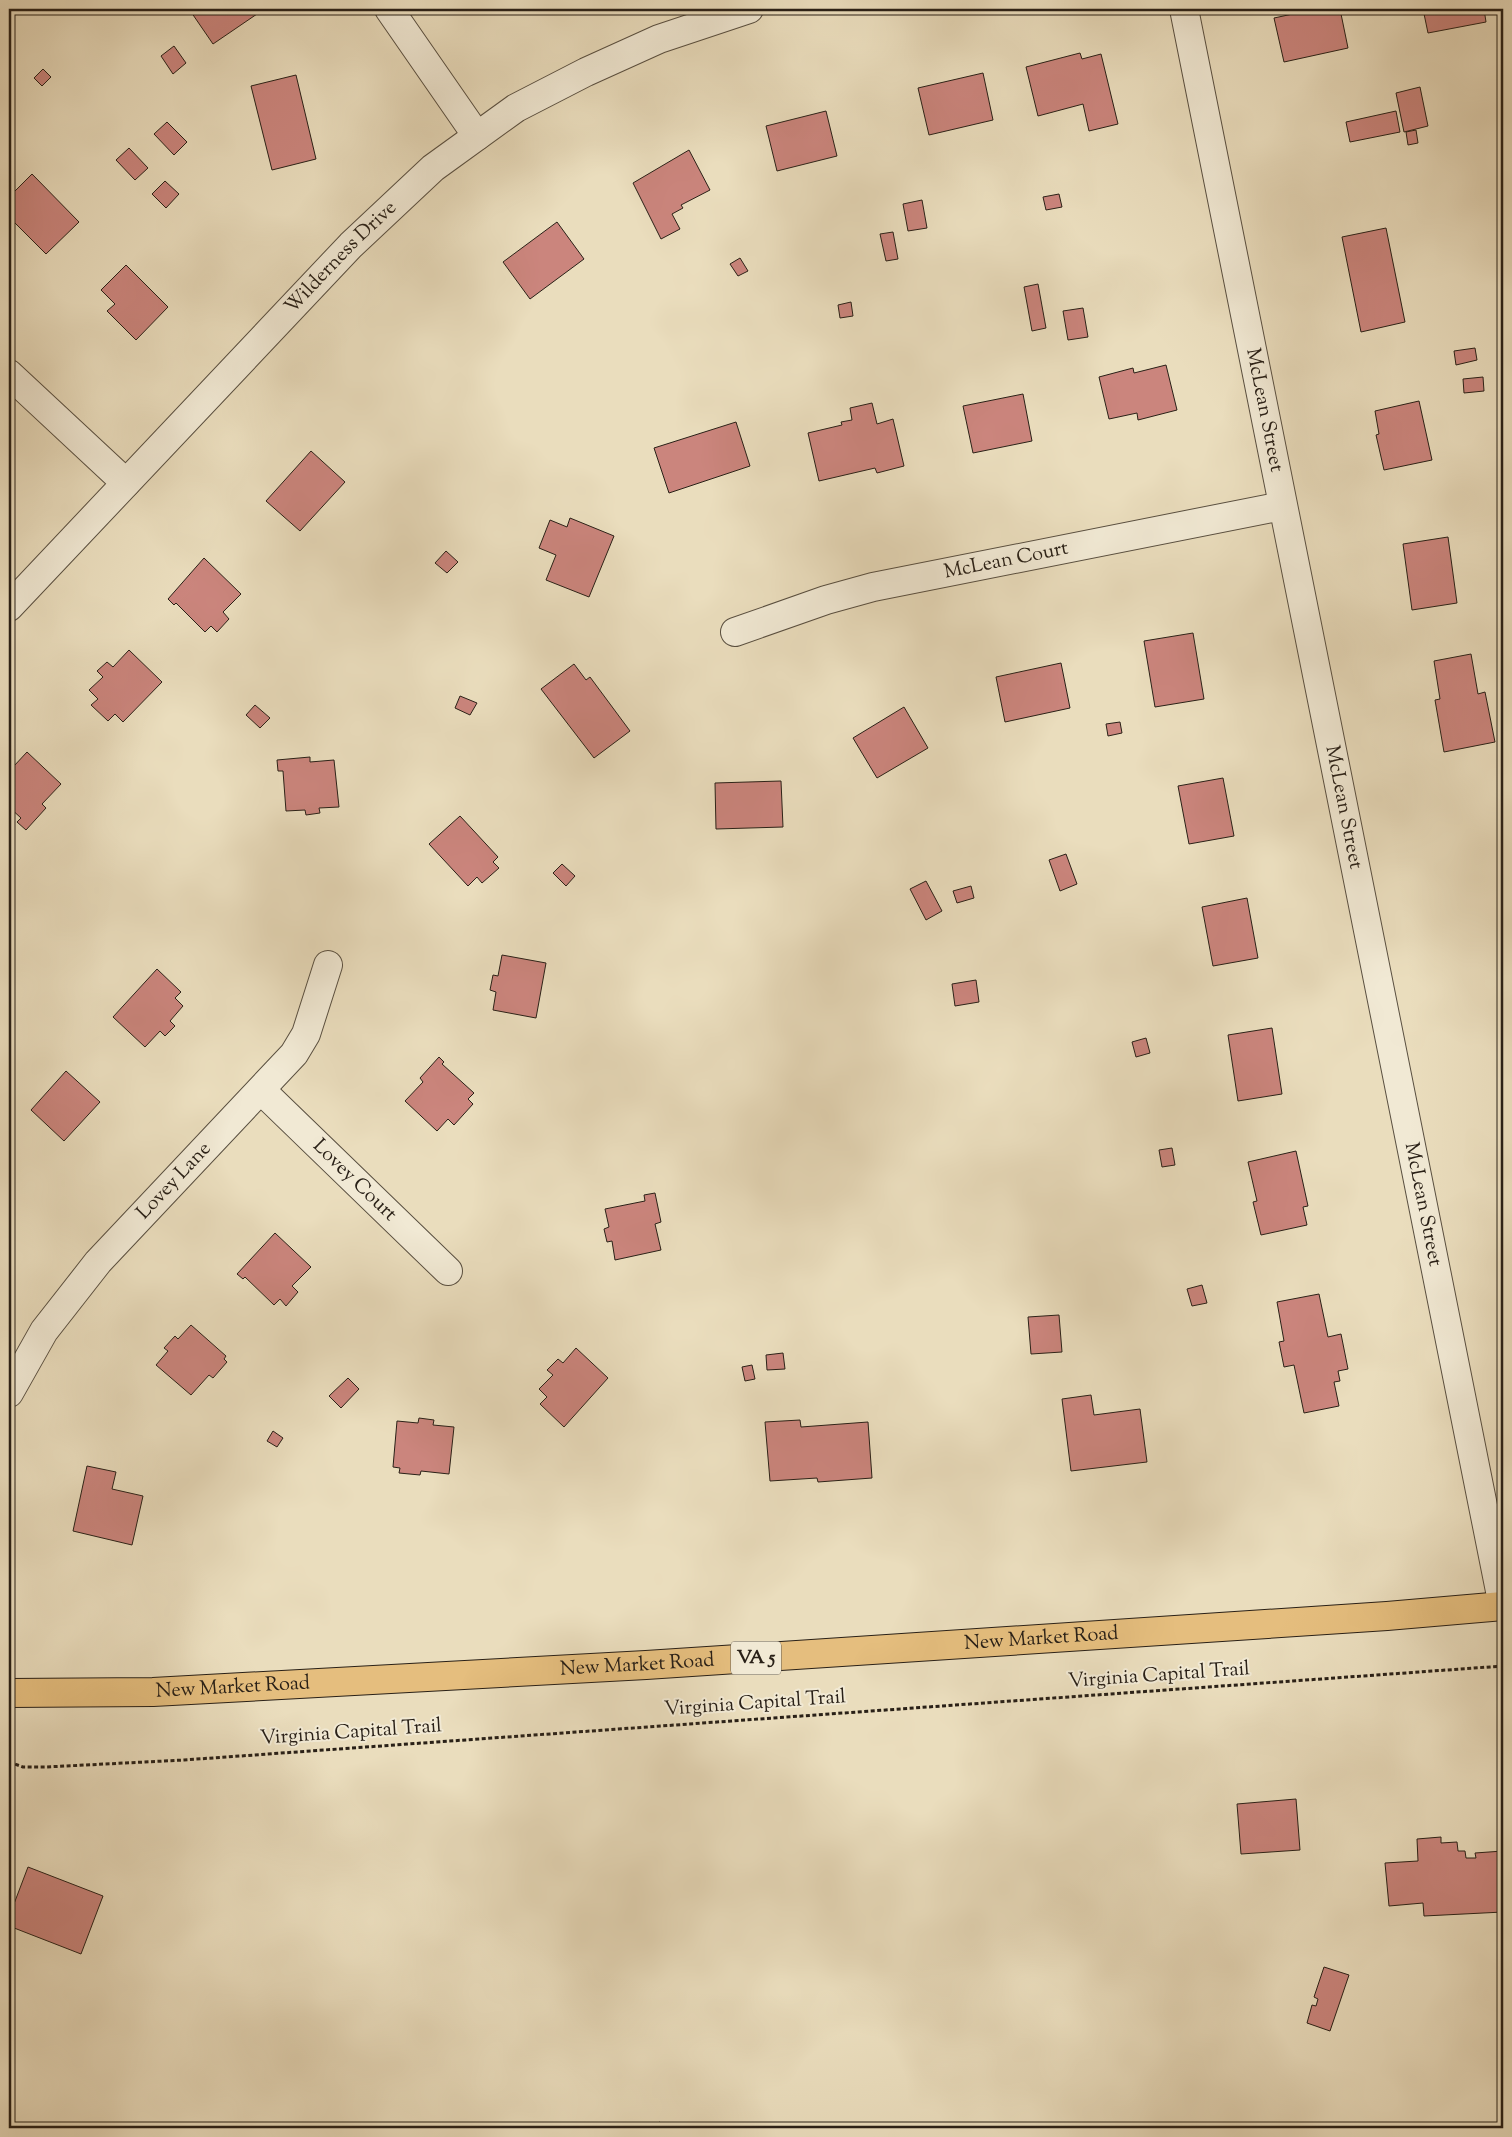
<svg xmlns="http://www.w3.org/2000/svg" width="1512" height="2137" viewBox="0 0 1512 2137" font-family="'Sorts Mill Goudy',serif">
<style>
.building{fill:#cb857d;stroke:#292017}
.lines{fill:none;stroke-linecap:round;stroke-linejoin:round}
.street-casing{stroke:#594f40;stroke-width:30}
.primary-casing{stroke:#292017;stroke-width:30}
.path{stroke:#292017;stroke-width:3;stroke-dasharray:4 2.5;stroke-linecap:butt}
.street{stroke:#f1e9d4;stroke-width:28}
.primary{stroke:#e5be7e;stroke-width:28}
.labels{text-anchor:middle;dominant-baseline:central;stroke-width:4;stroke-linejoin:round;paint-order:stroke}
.shield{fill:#f1e9d4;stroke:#655c50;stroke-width:1}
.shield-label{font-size:19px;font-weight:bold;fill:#292017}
.street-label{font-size:20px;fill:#292017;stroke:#f1e9d4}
</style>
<rect width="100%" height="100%" fill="#eaddbd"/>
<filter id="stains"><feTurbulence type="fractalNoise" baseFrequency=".004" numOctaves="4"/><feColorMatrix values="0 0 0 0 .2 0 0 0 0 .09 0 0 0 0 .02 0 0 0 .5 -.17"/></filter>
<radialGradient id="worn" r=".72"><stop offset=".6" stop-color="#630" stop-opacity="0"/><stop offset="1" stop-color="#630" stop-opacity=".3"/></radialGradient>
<!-- building -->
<path class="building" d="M 189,9 L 253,9 L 257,14 L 213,44 Z
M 1316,9 L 1340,9 L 1348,48 L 1284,62 L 1274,18 Z
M 1423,9 L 1484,9 L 1486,22 L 1428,33 Z
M 174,46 L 186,63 L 173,74 L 161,56 Z
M 1080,53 L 1082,59 L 1101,54 L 1118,124 L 1089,131 L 1083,104 L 1038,116 L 1026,67 Z
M 43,69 L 51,77 L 42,86 L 34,78 Z
M 983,73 L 993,120 L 929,135 L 918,88 Z
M 296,75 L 316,159 L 272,170 L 251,86 Z
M 1420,87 L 1428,126 L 1404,132 L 1396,93 Z
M 826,111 L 837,156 L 777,171 L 766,126 Z
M 1396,111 L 1400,132 L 1350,142 L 1346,122 Z
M 167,122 L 187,142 L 174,155 L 154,134 Z
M 1416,130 L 1418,143 L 1408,145 L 1406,132 Z
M 129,148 L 148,168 L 135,180 L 116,160 Z
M 689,150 L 710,190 L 681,205 L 683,208 L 672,214 L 680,229 L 661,239 L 633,183 Z
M 32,174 L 79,222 L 46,254 L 9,217 L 9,197 Z
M 165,181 L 179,194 L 166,208 L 152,194 Z
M 1059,194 L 1062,207 L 1046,210 L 1043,197 Z
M 922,200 L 927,228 L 908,231 L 903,204 Z
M 557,222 L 584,259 L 530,299 L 503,262 Z
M 1386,228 L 1405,322 L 1361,332 L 1342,237 Z
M 893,232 L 898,259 L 886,261 L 880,234 Z
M 740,258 L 748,271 L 738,276 L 730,264 Z
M 126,265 L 168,307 L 136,340 L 107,311 L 115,304 L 101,290 Z
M 1038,284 L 1046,328 L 1032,331 L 1024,287 Z
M 851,302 L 853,316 L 840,318 L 838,305 Z
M 1083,308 L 1088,337 L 1068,340 L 1063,311 Z
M 1475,348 L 1477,360 L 1456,365 L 1454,351 Z
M 1166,365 L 1177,410 L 1138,420 L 1137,413 L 1109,419 L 1099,377 L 1133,368 L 1134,373 Z
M 1483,377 L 1484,391 L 1464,393 L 1463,379 Z
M 1023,394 L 1032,441 L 973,453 L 963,406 Z
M 1419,401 L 1432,460 L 1384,470 L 1376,435 L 1379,434 L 1375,411 Z
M 872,403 L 877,424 L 893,419 L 904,466 L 877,473 L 875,468 L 819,481 L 808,433 L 842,425 L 841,422 L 852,420 L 850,408 Z
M 736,422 L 750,466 L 669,493 L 654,448 Z
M 311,451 L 345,482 L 300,531 L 266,501 Z
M 570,518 L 614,536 L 589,597 L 546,580 L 556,555 L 539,548 L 550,520 L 567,527 Z
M 1448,537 L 1457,603 L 1412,610 L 1403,544 Z
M 446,551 L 458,562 L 447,573 L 435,563 Z
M 204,558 L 241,594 L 223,612 L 229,619 L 217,632 L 211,626 L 205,632 L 176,603 L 174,605 L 168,599 Z
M 1193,633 L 1204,699 L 1155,707 L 1144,641 Z
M 129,650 L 162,682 L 123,722 L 115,714 L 108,721 L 91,705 L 98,699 L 89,690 L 103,677 L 97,671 L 107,662 L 113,667 Z
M 1471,654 L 1478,694 L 1485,692 L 1495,742 L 1444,752 L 1435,700 L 1440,699 L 1434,661 Z
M 1061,663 L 1070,708 L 1005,722 L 996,677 Z
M 574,664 L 586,680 L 590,677 L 630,731 L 594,758 L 541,689 Z
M 460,696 L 477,703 L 470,715 L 455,708 Z
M 255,705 L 270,718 L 260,728 L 246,715 Z
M 904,707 L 928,748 L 877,778 L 853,738 Z
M 1120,722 L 1122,733 L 1108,736 L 1106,724 Z
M 27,752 L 61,784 L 42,804 L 46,808 L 26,830 L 17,822 L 21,818 L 9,807 L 9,762 L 14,766 Z
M 310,757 L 310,762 L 334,760 L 339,807 L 319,808 L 320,813 L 306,815 L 305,810 L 286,811 L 283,771 L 278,771 L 277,760 Z
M 1223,778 L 1234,836 L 1189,844 L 1178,786 Z
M 781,781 L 783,827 L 716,829 L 715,783 Z
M 460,816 L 498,857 L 493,862 L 499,868 L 482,883 L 477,877 L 468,886 L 429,844 Z
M 1066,854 L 1077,884 L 1060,891 L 1049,860 Z
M 562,864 L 575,876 L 566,886 L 553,873 Z
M 926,881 L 942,911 L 926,920 L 910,889 Z
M 971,886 L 974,898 L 957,903 L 953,891 Z
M 1247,898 L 1258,958 L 1213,966 L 1202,907 Z
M 502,955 L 546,963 L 536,1018 L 493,1010 L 496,992 L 490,990 L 493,975 L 498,976 Z
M 157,969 L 181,992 L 175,998 L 183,1006 L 170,1021 L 175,1026 L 165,1036 L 160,1031 L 145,1047 L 113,1017 Z
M 976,980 L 979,1002 L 955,1006 L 952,984 Z
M 1272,1028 L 1282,1094 L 1238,1101 L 1228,1035 Z
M 1146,1038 L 1150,1053 L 1136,1057 L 1132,1042 Z
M 439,1057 L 444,1062 L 442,1064 L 474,1093 L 468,1099 L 473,1104 L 454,1125 L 448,1119 L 437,1131 L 405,1101 L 423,1082 L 420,1078 Z
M 66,1071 L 100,1102 L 64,1141 L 31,1110 Z
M 1172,1148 L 1175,1165 L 1162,1167 L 1159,1150 Z
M 1296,1151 L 1308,1206 L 1303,1207 L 1307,1225 L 1261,1235 L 1253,1202 L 1257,1201 L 1248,1162 Z
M 655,1193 L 661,1222 L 655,1224 L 661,1250 L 615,1260 L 612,1241 L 607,1242 L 604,1229 L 609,1227 L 605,1209 L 645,1201 L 644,1195 Z
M 275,1233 L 311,1267 L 292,1286 L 298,1292 L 286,1306 L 280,1299 L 274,1305 L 245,1277 L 243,1279 L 237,1274 Z
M 1202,1285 L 1207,1303 L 1192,1306 L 1187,1289 Z
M 1319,1294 L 1328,1337 L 1341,1334 L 1348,1369 L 1338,1371 L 1340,1381 L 1334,1382 L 1339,1406 L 1304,1413 L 1294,1365 L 1284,1367 L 1279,1342 L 1284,1341 L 1277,1302 Z
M 1059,1315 L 1062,1352 L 1031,1354 L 1028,1317 Z
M 191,1325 L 226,1356 L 224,1359 L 227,1362 L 213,1378 L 209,1375 L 191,1395 L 156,1365 L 168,1351 L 164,1348 L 175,1336 L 178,1339 Z
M 576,1348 L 608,1378 L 564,1427 L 540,1404 L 547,1397 L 539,1389 L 553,1375 L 547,1370 L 558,1359 L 563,1363 Z
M 783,1353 L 785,1369 L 767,1370 L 766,1355 Z
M 752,1365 L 755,1379 L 745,1381 L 742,1367 Z
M 348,1378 L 359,1389 L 341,1408 L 329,1396 Z
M 1091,1395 L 1094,1415 L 1140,1409 L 1147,1462 L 1071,1471 L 1062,1399 Z
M 419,1418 L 434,1420 L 433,1425 L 454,1427 L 449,1474 L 421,1471 L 420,1475 L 399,1473 L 400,1468 L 393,1467 L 397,1421 L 418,1423 Z
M 800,1420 L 801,1427 L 868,1422 L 872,1478 L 818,1482 L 817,1478 L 770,1481 L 765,1422 Z
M 273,1431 L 283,1438 L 277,1447 L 267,1441 Z
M 87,1466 L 116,1472 L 112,1489 L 143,1496 L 132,1545 L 73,1531 Z
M 1296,1799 L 1300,1850 L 1241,1854 L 1237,1804 Z
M 1441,1837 L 1441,1843 L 1457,1842 L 1458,1851 L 1465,1851 L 1466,1858 L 1476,1858 L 1475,1853 L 1503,1851 L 1503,1912 L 1424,1916 L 1423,1903 L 1389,1906 L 1385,1863 L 1418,1861 L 1417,1839 Z
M 28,1867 L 103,1896 L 81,1954 L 9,1926 L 9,1917 Z
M 1324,1967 L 1349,1975 L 1330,2031 L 1307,2023 L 1312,2005 L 1316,2006 L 1318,1999 L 1314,1997 Z
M 659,2122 L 673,2128 L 656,2128 Z"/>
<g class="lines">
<defs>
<g id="street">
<path d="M 389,9 L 477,136"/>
<path id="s1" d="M 1184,9 L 1503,1606"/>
<path d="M 9,374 L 126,483"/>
<path id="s2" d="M 9,607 L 351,245 L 433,168 L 516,108 L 586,72 L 659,39 L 749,9"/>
<path id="s3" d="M 735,632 L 826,600 L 873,587 L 1282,506"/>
<path id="s4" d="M 261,1090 L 448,1271"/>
<path id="s5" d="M 9,1393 L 44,1331 L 98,1262 L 294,1054 L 306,1034 L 328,965"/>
</g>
<g id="primary">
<path id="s6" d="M 9,1693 L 153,1692 L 646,1665 L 1387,1616 L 1503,1606"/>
</g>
</defs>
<!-- street casing -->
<use href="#street" class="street-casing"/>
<!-- primary casing -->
<use href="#primary" class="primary-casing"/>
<!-- path -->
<path class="path" d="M 9,1762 L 23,1767 L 46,1767 L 184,1760 L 1503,1666"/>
<!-- street -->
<use href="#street" class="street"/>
<!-- primary -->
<use href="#primary" class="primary"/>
</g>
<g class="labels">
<!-- shield labels -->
<rect class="shield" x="731" y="1641.5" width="50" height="33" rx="4"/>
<g class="shield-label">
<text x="756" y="1658">VA 5</text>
</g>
<!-- street labels -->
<g class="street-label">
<text stroke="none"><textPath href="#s2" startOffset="482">Wilderness Drive</textPath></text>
<text stroke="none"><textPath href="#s1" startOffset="409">McLean Street</textPath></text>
<text stroke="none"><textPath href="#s3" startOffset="281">McLean Court</textPath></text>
<text stroke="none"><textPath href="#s1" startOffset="814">McLean Street</textPath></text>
<text stroke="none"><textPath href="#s5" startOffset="270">Lovey Lane</textPath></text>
<text stroke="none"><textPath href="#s4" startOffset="130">Lovey Court</textPath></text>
<text stroke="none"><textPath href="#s1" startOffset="1219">McLean Street</textPath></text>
<text stroke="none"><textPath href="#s6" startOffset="1034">New Market Road</textPath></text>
<text stroke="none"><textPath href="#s6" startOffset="629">New Market Road</textPath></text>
<text transform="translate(1159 1676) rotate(-4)">Virginia Capital Trail</text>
<text stroke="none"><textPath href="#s6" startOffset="224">New Market Road</textPath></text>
<text transform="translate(755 1704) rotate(-4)">Virginia Capital Trail</text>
<text transform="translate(351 1733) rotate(-4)">Virginia Capital Trail</text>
</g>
</g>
<!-- margin -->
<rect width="1512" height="2137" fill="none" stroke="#eaddbd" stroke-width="30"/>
<rect x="10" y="10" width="1492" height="2117" fill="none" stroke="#292017" stroke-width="2.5"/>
<rect x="15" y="15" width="1482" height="2107" fill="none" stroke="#292017"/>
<rect width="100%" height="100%" filter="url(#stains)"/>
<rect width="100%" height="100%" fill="url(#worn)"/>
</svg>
